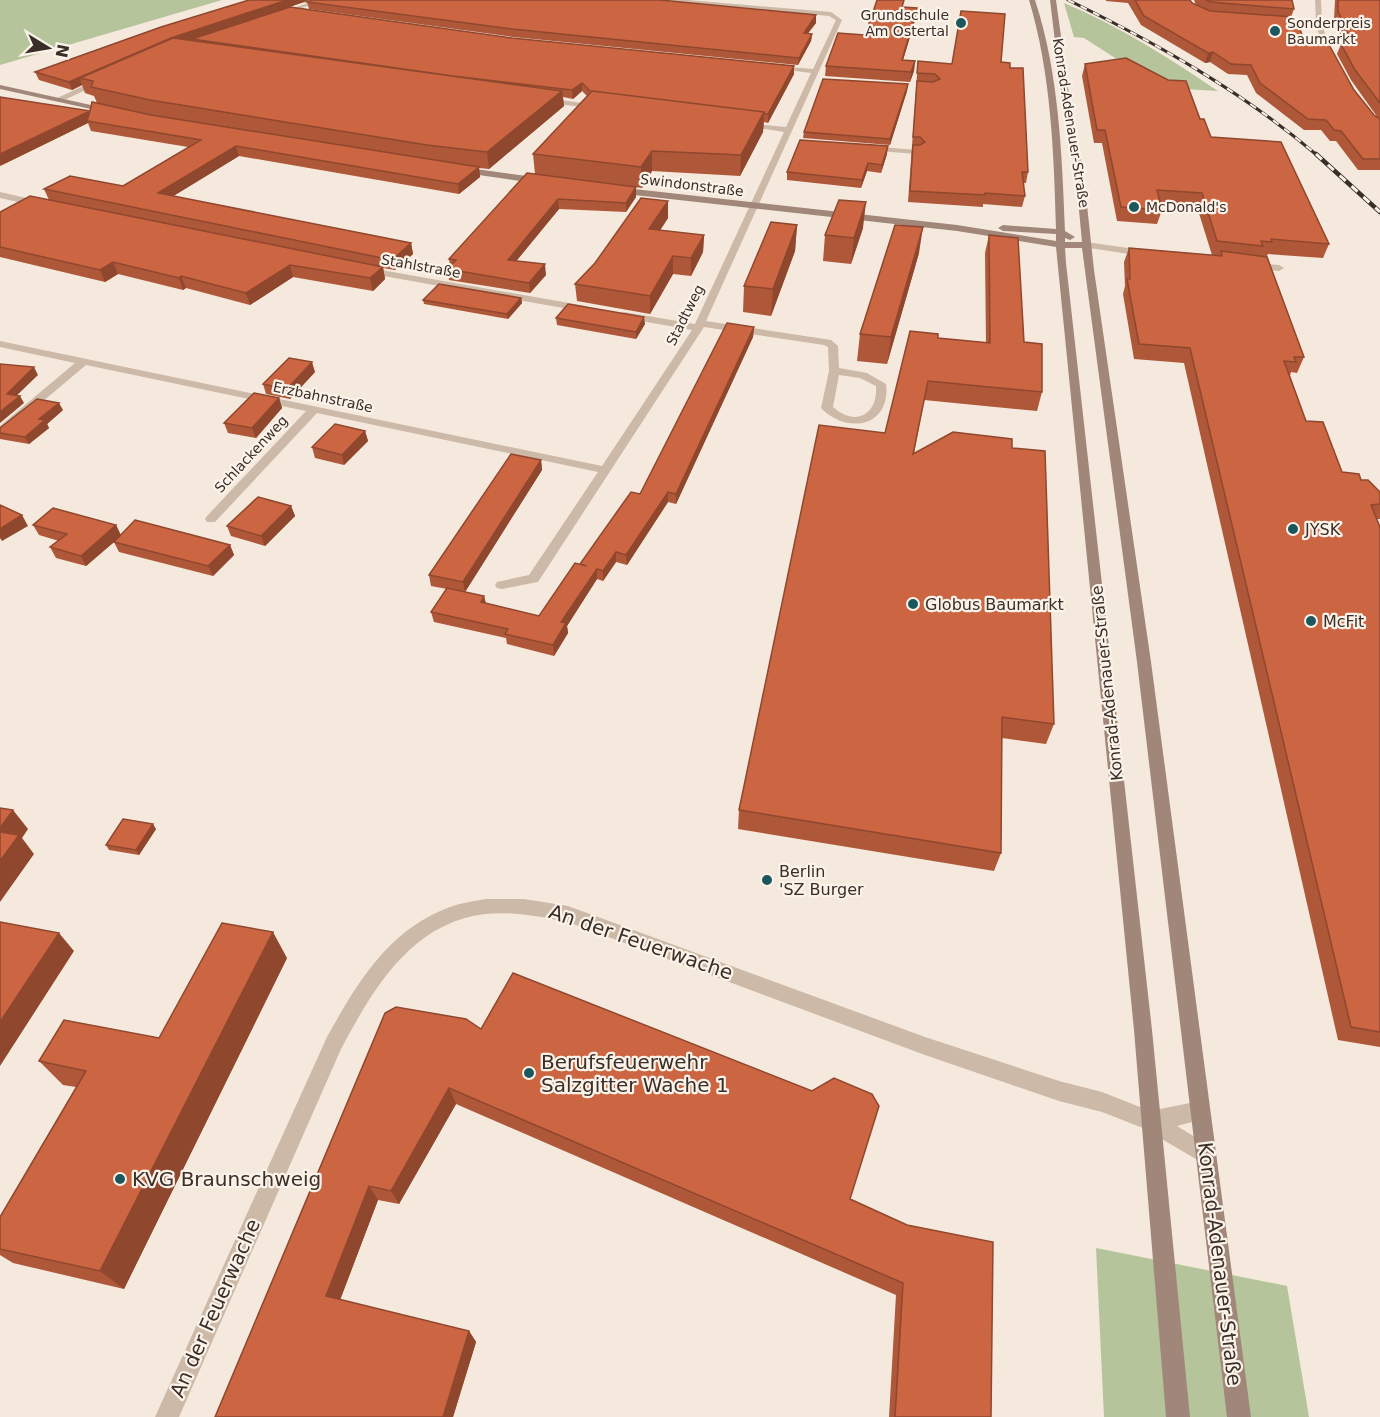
<svg xmlns="http://www.w3.org/2000/svg" width="1380" height="1417" viewBox="0 0 1380 1417" font-family="'DejaVu Sans',sans-serif">
<style>
.green{fill:#b6c49b}
.lines{fill:none;stroke-linecap:round;stroke-linejoin:round}
.street{fill:#ccb9a7;fill-rule:evenodd}
.secondary{fill:#a08779;fill-rule:evenodd}
.rail-far1-casing{stroke:#392e28;stroke-width:3}
.rail-casing{stroke:#392e28;stroke-width:4.5}
.rail-far1{stroke:#fbf3e9;stroke-width:2;stroke-dasharray:7;stroke-linecap:butt}
.rail{stroke:#fbf3e9;stroke-width:3;stroke-dasharray:8;stroke-linecap:butt}
.wall{fill:#af5739}
.shaded-wall{fill:#8f472e}
.building{fill:#cc6542;stroke:#8f472e;stroke-width:1.5}
.poi-dot{fill:#1b585d;stroke:#fbf3e9;stroke-width:2}
.labels{text-anchor:middle;dominant-baseline:central;stroke-width:4.5;stroke-linejoin:round;paint-order:stroke}
.far-poi-label{font-size:14px;fill:#392e28;stroke:#fbf3e9;text-anchor:start}
.far-street-label{font-size:14px;fill:#392e28;stroke:#fbf3e9}
.poi-label{font-size:16px;fill:#392e28;stroke:#fbf3e9;text-anchor:start}
.street-label{font-size:16px;fill:#392e28;stroke:#fbf3e9}
.near-street-label{font-size:20px;fill:#392e28;stroke:#fbf3e9}
.near-poi-label{font-size:20px;fill:#392e28;stroke:#fbf3e9;text-anchor:start}
</style>
<rect width="100%" height="100%" fill="#f4e9dc"/>
<!-- green -->
<path class="green" d="M 0,0 L 222,0 L 0,65 Z
M 1064,3 C 1119,26 1169,58 1218,91 L 1135,86 L 1129,67 L 1084,38 L 1074,37 Z
M 1096,1248 L 1287,1286 L 1309,1417 L 1104,1417 Z"/>
<g class="lines">
<!-- street -->
<path class="street" d="M 317,0 L 326,0 L 280,15 L 275,14 Z
M 663,0 L 688,0 L 831,12 L 842,20 L 706,321 L 831,340 L 838,346 L 839,368 L 867,373 L 886,384 C 891,425 850,435 823,410 L 821,408 L 829,371 L 828,347 L 824,345 L 704,327 L 538,582 L 502,589 L 497,588 L 495,585 L 497,582 L 529,575 L 598,472 L 317,413 L 215,522 L 207,522 L 205,519 L 207,516 L 306,411 L 86,365 L 4,434 L 0,435 L 0,426 L 75,363 L 0,347 L 0,341 L 602,466 L 692,330 L 624,318 L 619,315 L 624,312 L 695,324 L 784,132 L 740,125 L 744,123 L 786,127 L 811,73 L 772,68 L 776,66 L 813,69 L 836,20 L 829,16 ZM 839,375 L 860,378 L 876,386 C 878,415 855,427 833,407 Z
M 1315,0 L 1321,0 L 1322,25 L 1335,61 L 1330,60 L 1316,27 L 1277,22 L 1280,20 L 1316,23 Z
M 98,79 L 105,81 L 60,102 L 53,100 Z
M 545,98 L 598,105 L 602,107 L 598,109 L 542,102 L 541,100 Z
M 868,146 L 917,150 L 921,152 L 917,154 L 865,150 L 865,146 Z
M 0,192 L 44,202 L 45,204 L 41,207 L 0,198 Z
M 1086,242 L 1149,251 L 1154,254 L 1149,257 L 1083,247 L 1083,243 Z
M 1253,263 L 1279,265 L 1284,268 L 1279,271 L 1250,268 L 1248,266 Z
M 364,267 L 586,306 L 591,309 L 586,312 L 361,272 L 361,268 Z
M 486,899 L 524,899 L 568,906 L 925,1037 L 1059,1081 L 1102,1092 L 1150,1111 L 1200,1101 L 1207,1104 L 1210,1111 L 1207,1118 L 1177,1126 L 1213,1148 L 1216,1155 L 1213,1162 L 1206,1165 L 1143,1128 L 1102,1112 L 1059,1101 L 925,1055 L 568,922 C 541,917 513,911 485,914 C 411,923 373,989 341,1049 L 179,1417 L 155,1417 L 327,1037 C 357,983 389,929 450,907 C 461,903 474,901 486,899 Z"/>
<!-- secondary -->
<path class="secondary" d="M 1029,0 L 1035,0 C 1059,73 1062,154 1065,231 L 1075,237 L 1070,240 L 1065,238 L 1065,242 L 1082,242 L 1075,168 L 1065,124 L 1050,0 L 1056,0 L 1073,124 L 1083,168 L 1094,270 L 1151,662 L 1251,1417 L 1227,1417 L 1137,662 L 1082,248 L 1065,248 L 1066,263 L 1152,1030 L 1190,1417 L 1166,1417 L 1134,1030 L 1056,247 L 957,231 L 616,193 L 612,190 L 616,187 L 957,225 L 1056,241 L 1056,234 L 1003,231 L 998,228 L 1003,225 L 1056,229 C 1054,153 1051,73 1029,0 Z
M 0,85 L 109,109 L 113,111 L 109,113 L 0,89 Z
M 461,167 L 541,178 L 545,181 L 541,184 L 458,172 L 457,170 Z"/>
<defs>
<path id="rail-far1" d="M 1068,0 C 1156,43 1243,92 1318,156"/>
<path id="rail" d="M 1316,154 L 1380,212"/>
</defs>
<!-- rail-far1 casing -->
<use href="#rail-far1" class="rail-far1-casing"/>
<!-- rail casing -->
<use href="#rail" class="rail-casing"/>
<!-- rail-far1 -->
<use href="#rail-far1" class="rail-far1"/>
<!-- rail -->
<use href="#rail" class="rail"/>
</g>
<!-- wall -->
<path class="wall" d="M 310,0 L 211,33 L 512,38 L 794,66 L 794,74 L 768,123 L 764,122 L 763,132 L 740,176 L 652,171 L 642,188 L 599,182 L 636,197 L 626,212 L 559,209 L 516,261 L 546,275 L 530,293 L 449,280 L 447,269 L 450,266 L 449,259 L 535,174 L 533,154 L 587,96 L 582,91 L 573,99 L 563,97 L 564,106 L 489,169 L 479,168 L 480,177 L 459,194 L 239,156 L 173,196 L 411,243 L 413,254 L 395,270 L 383,268 L 385,279 L 373,291 L 293,277 L 250,305 L 186,288 L 183,290 L 118,274 L 105,282 L 0,257 L 0,212 L 49,200 L 44,189 L 123,186 L 188,147 L 91,131 L 88,123 L 0,166 L 90,111 L 97,103 L 94,96 L 85,93 L 82,85 L 72,90 L 39,80 L 35,72 Z
M 1106,0 L 1190,0 L 1192,3 L 1196,5 L 1194,0 L 1292,0 L 1294,9 L 1291,17 L 1292,23 L 1304,41 L 1354,90 L 1374,115 L 1378,118 L 1351,80 L 1337,54 L 1341,44 L 1345,44 L 1334,20 L 1335,0 L 1380,0 L 1380,170 L 1358,170 L 1336,141 L 1330,141 L 1321,130 L 1304,130 L 1256,93 L 1247,75 L 1228,74 L 1210,62 L 1205,63 L 1141,25 L 1128,3 L 1106,1 Z
M 307,2 L 816,15 L 816,23 L 808,33 L 812,34 L 811,41 L 798,65 L 513,37 L 309,9 Z
M 904,7 L 916,17 L 903,60 L 915,61 L 914,71 L 910,82 L 825,76 L 826,66 L 865,35 Z
M 918,61 L 952,64 L 1001,62 L 1010,68 L 1028,172 L 1026,183 L 1023,183 L 1025,196 L 1022,207 L 983,204 L 983,207 L 908,202 Z
M 1085,64 L 1200,119 L 1211,137 L 1329,244 L 1323,258 L 1268,254 L 1267,256 L 1304,357 L 1297,373 L 1291,372 L 1290,376 L 1306,421 L 1342,472 L 1361,480 L 1380,492 L 1380,519 L 1377,519 L 1380,527 L 1380,1047 L 1338,1040 L 1184,363 L 1134,359 L 1123,294 L 1125,286 L 1124,262 L 1129,248 L 1212,255 L 1197,207 L 1160,204 L 1162,210 L 1157,224 L 1117,221 L 1102,143 L 1094,143 L 1082,76 Z
M 908,84 L 907,91 L 890,145 L 803,138 L 804,132 Z
M 887,154 L 881,173 L 867,171 L 861,188 L 787,180 L 787,172 Z
M 668,201 L 668,218 L 660,230 L 704,235 L 703,252 L 691,276 L 673,274 L 650,314 L 577,301 L 575,284 Z
M 797,225 L 795,251 L 771,316 L 743,312 L 744,286 Z
M 863,228 L 851,264 L 823,261 L 825,235 Z
M 989,235 L 1024,342 L 1042,392 L 1037,411 L 924,400 L 914,454 L 1012,448 L 1054,724 L 1046,744 L 1002,738 L 1001,853 L 994,871 L 738,829 L 739,810 L 885,433 L 938,338 L 986,343 L 985,253 Z
M 919,253 L 887,364 L 857,361 L 860,334 Z
M 521,298 L 522,303 L 508,319 L 424,304 L 423,300 Z
M 556,318 L 645,324 L 636,339 L 557,325 Z
M 754,327 L 753,337 L 676,504 L 668,502 L 627,565 L 616,562 L 603,581 L 597,579 L 567,626 L 568,633 L 554,656 L 507,644 L 506,638 L 434,622 L 431,612 L 447,589 L 431,586 L 429,575 L 541,460 L 542,470 L 465,592 L 484,596 L 486,603 L 539,616 L 580,565 L 640,494 Z
M 315,372 L 290,399 L 266,394 L 263,384 Z
M 279,398 L 282,408 L 256,438 L 228,433 L 224,423 Z
M 63,410 L 47,424 L 49,428 L 29,444 L 0,439 L 0,428 Z
M 365,431 L 368,441 L 344,465 L 315,458 L 312,447 Z
M 291,506 L 295,516 L 265,546 L 231,536 L 227,526 Z
M 33,525 L 116,525 L 121,535 L 230,545 L 234,555 L 213,576 L 119,552 L 114,542 L 86,566 L 56,558 L 50,547 L 59,541 L 39,535 Z
M 156,829 L 139,855 L 109,850 L 106,845 Z
M 287,958 L 124,1289 L 13,1263 L 0,1255 L 0,1217 L 76,1087 L 63,1085 L 39,1061 L 159,1038 Z
M 385,1013 L 481,1029 L 850,1199 L 991,1417 L 889,1417 L 896,1295 L 456,1104 L 399,1204 L 378,1200 L 340,1300 L 469,1331 L 476,1342 L 453,1417 L 215,1417 Z"/>
<!-- shaded-wall -->
<path class="shaded-wall" d="M 287,0 L 310,0 L 80,78 L 82,85 L 72,90 L 69,82 L 171,38 Z
M 917,8 L 916,17 L 900,70 L 902,60 Z
M 816,15 L 816,23 L 803,40 L 804,33 Z
M 812,34 L 811,41 L 798,65 L 799,58 Z
M 1213,52 L 1210,62 L 1205,63 L 1208,53 Z
M 915,61 L 914,71 L 910,82 L 911,72 Z
M 794,66 L 794,74 L 768,123 L 768,114 Z
M 582,83 L 582,91 L 573,99 L 572,90 Z
M 908,84 L 907,91 L 890,145 L 890,139 Z
M 562,91 L 564,106 L 489,169 L 487,152 Z
M 90,111 L 87,121 L 88,123 L 0,166 L 0,154 Z
M 764,112 L 763,132 L 740,176 L 741,155 Z
M 236,146 L 239,156 L 162,203 L 158,193 Z
M 888,146 L 887,154 L 881,173 L 882,165 Z
M 652,151 L 652,171 L 642,188 L 641,167 Z
M 868,163 L 867,171 L 861,188 L 862,180 Z
M 479,167 L 480,177 L 459,194 L 458,184 Z
M 636,187 L 636,197 L 626,212 L 626,203 Z
M 558,199 L 559,209 L 509,270 L 508,260 Z
M 668,201 L 668,218 L 650,246 L 649,229 Z
M 866,202 L 863,228 L 851,264 L 854,238 Z
M 797,225 L 795,251 L 771,316 L 773,289 Z
M 923,227 L 919,253 L 887,364 L 891,337 Z
M 704,235 L 703,252 L 691,276 L 691,258 Z
M 411,243 L 413,254 L 395,270 L 392,260 Z
M 673,256 L 673,274 L 650,314 L 650,296 Z
M 113,262 L 118,274 L 105,282 L 100,270 Z
M 545,264 L 546,275 L 530,293 L 529,283 Z
M 290,265 L 293,277 L 250,305 L 246,293 Z
M 383,267 L 385,279 L 373,291 L 370,278 Z
M 181,276 L 186,288 L 183,290 L 179,278 Z
M 521,298 L 522,303 L 508,319 L 507,314 Z
M 644,317 L 645,324 L 636,339 L 636,332 Z
M 754,327 L 753,337 L 676,504 L 676,494 Z
M 312,362 L 315,372 L 290,399 L 287,389 Z
M 34,367 L 38,375 L 11,401 L 7,394 Z
M 20,396 L 24,403 L 0,423 L 0,412 Z
M 279,398 L 282,408 L 256,438 L 252,428 Z
M 59,403 L 63,410 L 47,424 L 49,428 L 29,444 L 25,437 L 39,419 Z
M 365,431 L 368,441 L 344,465 L 342,455 Z
M 541,460 L 542,470 L 465,592 L 463,582 Z
M 668,492 L 668,502 L 627,565 L 626,555 Z
M 291,506 L 295,516 L 265,546 L 261,536 Z
M 22,515 L 28,526 L 2,541 L 0,538 L 0,529 Z
M 116,525 L 121,536 L 86,566 L 81,556 Z
M 230,545 L 234,555 L 213,576 L 208,566 Z
M 616,552 L 616,562 L 603,581 L 603,571 Z
M 597,569 L 597,579 L 567,626 L 568,633 L 554,656 L 553,645 L 561,622 Z
M 484,596 L 486,607 L 481,602 Z
M 13,810 L 28,829 L 22,838 L 34,854 L 0,902 L 0,828 Z
M 153,824 L 156,829 L 139,855 L 136,850 Z
M 273,932 L 287,958 L 124,1289 L 100,1271 Z
M 59,933 L 74,951 L 0,1066 L 0,1022 Z
M 449,1088 L 456,1104 L 399,1204 L 391,1191 Z
M 369,1186 L 378,1200 L 337,1308 L 326,1296 Z
M 469,1331 L 476,1342 L 453,1417 L 443,1417 Z"/>
<!-- building -->
<path class="building" d="M 249,0 L 287,0 L 171,38 L 69,82 L 35,72 L 161,27 Z
M 312,0 L 660,0 L 816,15 L 804,33 L 812,34 L 799,58 L 512,29 L 307,2 Z
M 877,0 L 904,0 L 902,7 L 917,8 L 902,60 L 915,61 L 911,72 L 826,66 L 838,33 L 865,35 Z
M 1135,0 L 1190,0 L 1192,3 L 1210,11 L 1293,17 L 1292,23 L 1298,23 L 1304,41 L 1328,43 L 1354,90 L 1374,115 L 1380,119 L 1380,159 L 1363,159 L 1341,131 L 1334,130 L 1326,120 L 1308,119 L 1260,83 L 1251,65 L 1231,64 L 1213,52 L 1208,53 L 1144,16 Z
M 1206,0 L 1292,0 L 1294,9 L 1211,2 Z
M 1338,0 L 1380,0 L 1380,103 L 1355,70 L 1341,44 L 1353,45 L 1338,11 Z
M 290,7 L 512,38 L 794,66 L 768,114 L 764,114 L 764,112 L 592,91 L 591,92 L 582,83 L 572,90 L 453,76 L 192,39 Z
M 961,11 L 1005,14 L 1001,62 L 1010,63 L 1010,68 L 1023,68 L 1028,172 L 1022,172 L 1025,196 L 985,193 L 985,195 L 910,191 L 913,145 L 920,145 L 925,142 L 920,137 L 913,137 L 917,81 L 933,82 L 940,79 L 935,74 L 917,73 L 918,61 L 952,64 Z
M 173,38 L 562,91 L 487,152 L 427,145 L 150,100 L 91,87 L 93,81 L 80,78 Z
M 1126,58 L 1168,80 L 1186,81 L 1200,119 L 1204,119 L 1211,137 L 1281,142 L 1329,244 L 1271,239 L 1272,242 L 1261,241 L 1263,246 L 1217,241 L 1202,193 L 1157,190 L 1162,210 L 1121,207 L 1105,130 L 1097,130 L 1085,64 Z
M 823,79 L 908,84 L 890,139 L 804,132 Z
M 592,91 L 764,112 L 741,155 L 652,151 L 641,167 L 533,154 Z
M 0,97 L 90,111 L 92,102 L 151,115 L 479,167 L 458,184 L 236,146 L 158,193 L 411,243 L 392,260 L 44,189 L 70,176 L 123,186 L 201,140 L 87,121 L 90,111 L 0,154 Z
M 800,140 L 888,146 L 882,165 L 868,163 L 862,180 L 787,172 Z
M 527,173 L 636,187 L 626,203 L 558,199 L 508,260 L 545,264 L 529,283 L 447,269 L 456,260 L 449,259 Z
M 30,196 L 383,267 L 370,278 L 290,265 L 246,293 L 181,276 L 179,278 L 113,262 L 100,270 L 0,247 L 0,212 Z
M 641,198 L 668,201 L 649,229 L 704,235 L 691,258 L 673,256 L 650,296 L 575,284 L 595,263 Z
M 839,200 L 866,202 L 854,238 L 825,235 Z
M 771,222 L 797,225 L 773,289 L 744,286 Z
M 895,225 L 923,227 L 891,337 L 860,334 Z
M 989,235 L 1018,238 L 1024,342 L 1042,344 L 1042,392 L 928,381 L 913,454 L 953,432 L 1012,439 L 1012,448 L 1045,451 L 1054,724 L 1002,717 L 1001,853 L 739,810 L 819,425 L 885,433 L 910,331 L 938,334 L 938,338 L 990,343 Z
M 1129,248 L 1222,256 L 1221,251 L 1267,257 L 1304,357 L 1294,357 L 1296,362 L 1284,361 L 1306,421 L 1323,422 L 1342,472 L 1359,474 L 1361,480 L 1368,480 L 1380,492 L 1380,504 L 1371,505 L 1380,527 L 1380,1032 L 1351,1027 L 1190,348 L 1139,344 L 1127,279 L 1130,279 Z
M 439,284 L 521,298 L 507,314 L 423,300 Z
M 568,304 L 644,317 L 636,332 L 556,318 Z
M 727,323 L 754,327 L 676,494 L 668,492 L 626,555 L 616,552 L 603,571 L 597,569 L 561,622 L 566,623 L 553,645 L 505,634 L 508,629 L 431,612 L 447,588 L 484,596 L 481,602 L 539,616 L 575,563 L 587,566 L 580,564 L 631,492 L 640,494 Z
M 289,358 L 312,362 L 287,389 L 263,384 Z
M 0,364 L 34,367 L 7,394 L 20,396 L 0,412 Z
M 254,393 L 279,398 L 252,428 L 224,423 Z
M 37,399 L 59,403 L 39,419 L 45,420 L 25,437 L 0,433 L 0,428 Z
M 335,424 L 365,431 L 342,455 L 312,447 Z
M 511,454 L 541,460 L 463,582 L 429,575 Z
M 258,497 L 291,506 L 261,536 L 227,526 Z
M 0,505 L 22,515 L 0,529 Z
M 53,508 L 116,525 L 81,556 L 50,547 L 67,534 L 33,525 Z
M 135,520 L 230,545 L 208,566 L 114,542 Z
M 0,808 L 13,810 L 0,828 Z
M 123,819 L 153,824 L 136,850 L 106,845 Z
M 0,832 L 19,835 L 0,861 Z
M 0,922 L 59,933 L 0,1022 Z
M 222,923 L 273,932 L 100,1271 L 0,1249 L 0,1217 L 86,1071 L 39,1061 L 64,1020 L 159,1038 Z
M 513,973 L 812,1091 L 834,1078 L 872,1094 L 879,1106 L 850,1199 L 907,1225 L 993,1242 L 991,1417 L 895,1417 L 903,1283 L 449,1088 L 391,1191 L 369,1186 L 326,1296 L 469,1331 L 443,1417 L 215,1417 L 385,1013 L 396,1007 L 466,1019 L 481,1029 Z"/>
<!-- markers -->
<g class="poi-dot">
<circle cx="961" cy="23" r="6"/>
<circle cx="1275" cy="31" r="6"/>
<circle cx="1134" cy="207" r="6"/>
<circle cx="1293" cy="529" r="6"/>
<circle cx="913" cy="604" r="6"/>
<circle cx="1311" cy="621" r="6"/>
<circle cx="767" cy="880" r="6"/>
<circle cx="529" cy="1073" r="6"/>
<circle cx="120" cy="1179" r="6"/>
</g>
<g class="labels">
<!-- far-poi labels -->
<g class="far-poi-label">
<text x="949" y="15" text-anchor="end">Grundschule<tspan x="949" dy="16">Am Ostertal</tspan></text>
<text x="1287" y="23">Sonderpreis<tspan x="1287" dy="16">Baumarkt</tspan></text>
<text x="1146" y="207">McDonald's</text>
</g>
<!-- far-street labels -->
<g class="far-street-label">
<text transform="translate(1071 123) rotate(81)">Konrad-Adenauer-Straße</text>
<text transform="translate(692 185) rotate(7)">Swindonstraße</text>
<text transform="translate(421 266) rotate(10)">Stahlstraße</text>
<text transform="translate(685 315) rotate(-63)">Stadtweg</text>
<text transform="translate(323 397) rotate(12)">Erzbahnstraße</text>
<text transform="translate(251 454) rotate(-47)">Schlackenweg</text>
</g>
<!-- poi labels -->
<g class="poi-label">
<text x="1305" y="529">JYSK</text>
<text x="925" y="604">Globus Baumarkt</text>
<text x="1323" y="621">McFit</text>
<text x="779" y="871">Berlin<tspan x="779" dy="18">'SZ Burger</tspan></text>
</g>
<!-- street labels -->
<g class="street-label">
<text transform="translate(1107 683) rotate(-96)">Konrad-Adenauer-Straße</text>
</g>
<!-- near-street labels -->
<g class="near-street-label">
<text transform="translate(641 942) rotate(19)">An der Feuerwache</text>
<text transform="translate(1220 1264) rotate(83)">Konrad-Adenauer-Straße</text>
<text transform="translate(215 1308) rotate(-66)">An der Feuerwache</text>
</g>
<!-- near-poi labels -->
<g class="near-poi-label">
<text x="541" y="1062">Berufsfeuerwehr<tspan x="541" dy="23">Salzgitter Wache 1</tspan></text>
<text x="132" y="1179">KVG Braunschweig</text>
</g>
</g>
<!-- north arrow -->
<g transform="translate(48 48) rotate(101)" stroke="#fbf3e9" stroke-width="4.5" paint-order="stroke">
<path d="M0-4.5L10 22L0 15L-10 22Z" fill="#392e28"/>
<text y="-9" font-size="16" font-weight="bold" text-anchor="middle" fill="#392e28">N</text>
</g>
</svg>
